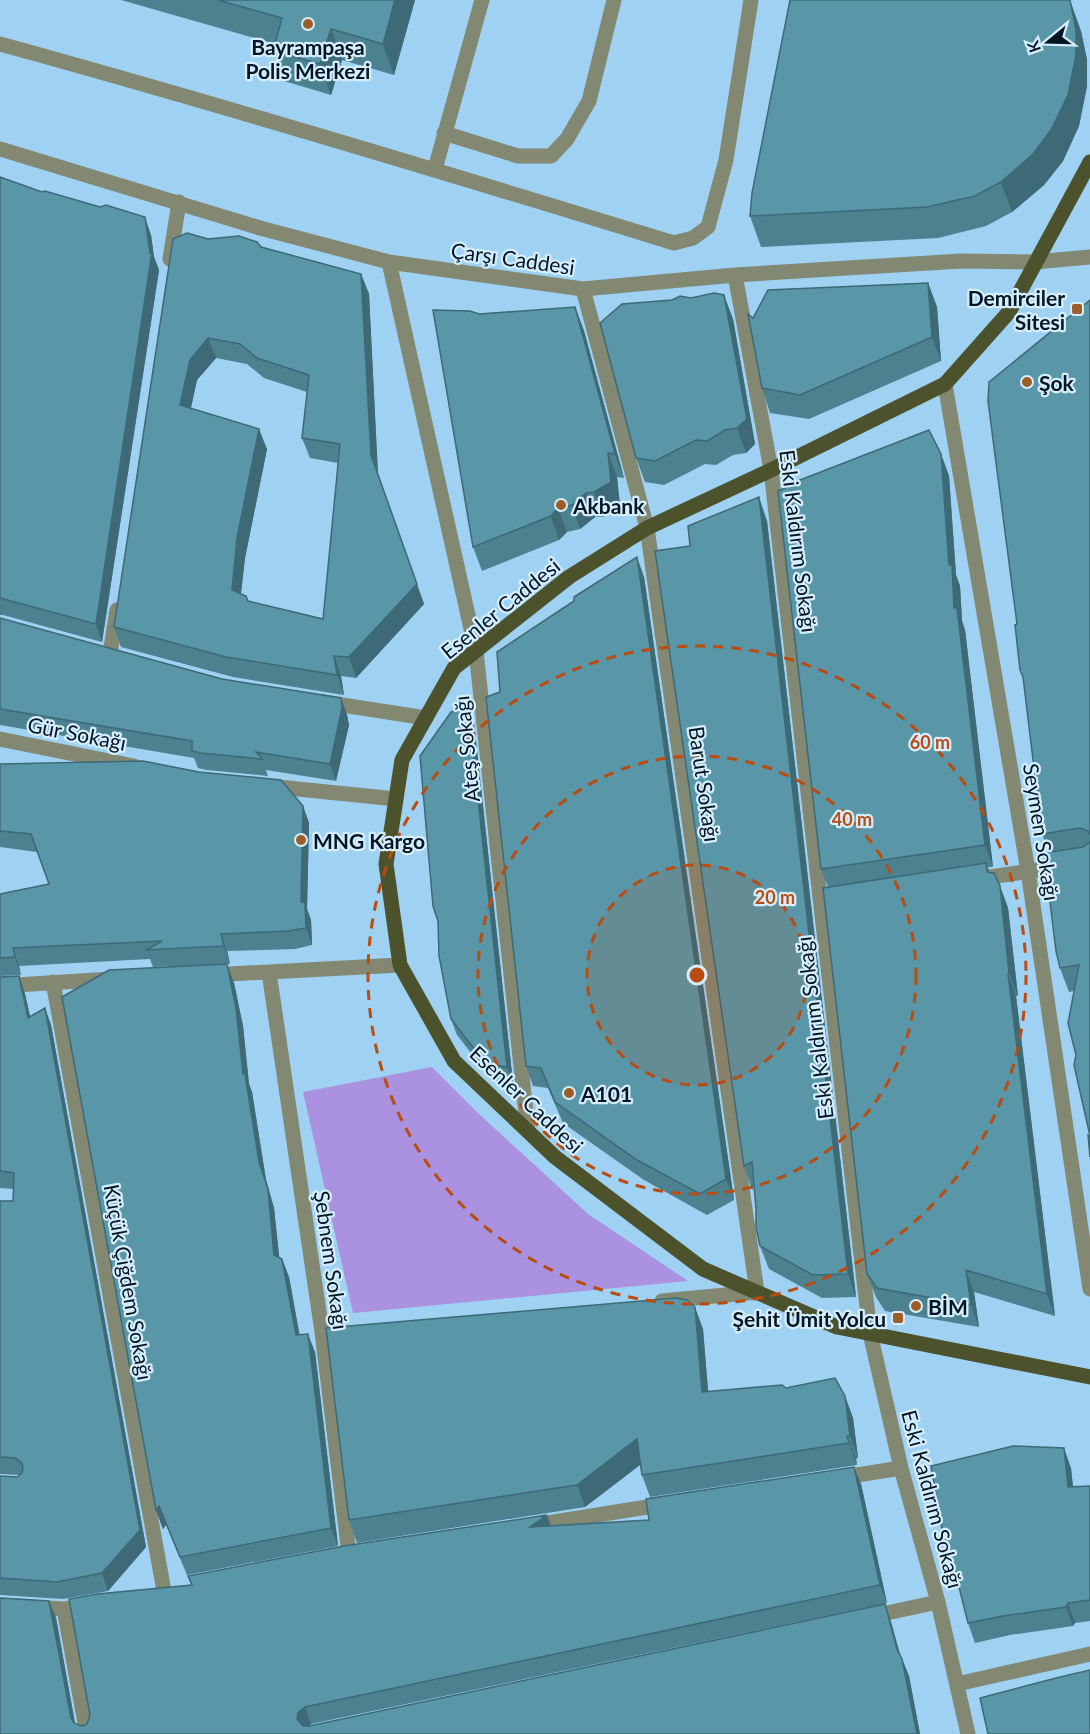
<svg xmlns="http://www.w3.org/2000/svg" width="1090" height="1734" viewBox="0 0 1090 1734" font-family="Lato,sans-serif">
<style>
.green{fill:#ab92e1}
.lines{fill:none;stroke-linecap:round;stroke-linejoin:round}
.minor{stroke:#838873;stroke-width:15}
.major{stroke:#4b522c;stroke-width:15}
.wall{fill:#4c8190;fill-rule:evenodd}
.shaded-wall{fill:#3e6976}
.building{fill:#5896a8;stroke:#3e6976;stroke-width:1.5;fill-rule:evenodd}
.ring{fill:none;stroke:#ba4c10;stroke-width:3;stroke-dasharray:10 8}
.poi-dot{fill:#9d5d26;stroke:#d5eeff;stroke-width:2}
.labels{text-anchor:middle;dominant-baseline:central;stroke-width:4.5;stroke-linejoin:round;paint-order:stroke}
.poi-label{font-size:21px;font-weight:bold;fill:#031621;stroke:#d5eeff;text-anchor:start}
.street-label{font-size:21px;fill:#031621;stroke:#d5eeff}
.centre{fill:#ba4c10;stroke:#d5eeff;stroke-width:3}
.ring-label{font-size:18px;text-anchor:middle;font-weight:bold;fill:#ba4c10;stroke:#d5eeff;stroke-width:4.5;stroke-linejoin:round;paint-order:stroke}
</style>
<rect width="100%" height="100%" fill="#9fd1f2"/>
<!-- green -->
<path class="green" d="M 432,1067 L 479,1114 L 588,1214 L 688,1281 L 353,1313 L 303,1092 Z"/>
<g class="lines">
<!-- minor -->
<path class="minor" d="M 0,44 C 226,106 450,174 674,243 L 693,238 L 708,227 L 726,160 L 751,0
M 444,133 L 518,156 L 551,156 L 567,139 L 589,101 L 614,0
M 0,149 L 260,228 L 389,262 L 583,289 L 735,275 L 961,261 L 1035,262 L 1090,257
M 435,169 L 482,0
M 170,259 L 179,202
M 389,262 L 476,651 L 528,1131
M 735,275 L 771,470 L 870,1333 L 901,1468 L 938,1602 L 968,1734
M 583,289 L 647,528 L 757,1292 L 662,1301
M 945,384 L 1028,871 L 1090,1289
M 110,654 L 117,610
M 323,702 L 426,718
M 0,739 L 134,766
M 268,786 L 396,799
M 977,879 L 1090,862
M 269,972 L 322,1332 L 349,1554
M 210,975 L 400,965
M 53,982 L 164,1591
M 0,986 L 111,979
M 838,1478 L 901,1468
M 529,1526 L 666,1504
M 0,1605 L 64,1609 L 89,1604
M 64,1609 L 87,1734
M 868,1617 L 938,1602
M 957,1684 L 1090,1654"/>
<!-- major -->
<path class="major" d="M 1090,162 L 1009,312 L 945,384 L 771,470 L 647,528 L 569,577 L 454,668 L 402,760 L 386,864 L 400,965 L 454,1061 L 555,1157 L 703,1269 L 837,1327 L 1090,1377"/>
</g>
<!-- wall -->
<path class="wall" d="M 121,0 L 415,0 L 394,75 L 342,60 L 331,95 L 284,81 L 273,51 L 275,44 Z
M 1081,31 L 1087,60 L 1087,86 L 1079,126 L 1063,161 L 1044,185 L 1012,212 L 986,226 L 938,238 L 761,247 L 750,216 Z
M 0,177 L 151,235 L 154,257 L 159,270 L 102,642 L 3,615 L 0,615 Z
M 208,239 L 261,247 L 361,274 L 369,294 L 378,475 L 424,604 L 356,678 L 341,676 L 344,695 L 233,677 L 121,647 L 114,627 ZM 216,358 L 247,364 L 264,378 L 307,392 L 302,438 L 310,458 L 338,463 L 323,619 L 248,601 L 246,596 L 241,594 L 245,558 L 267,449 L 191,408 L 197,380 Z
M 928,283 L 937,307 L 941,361 L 809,419 L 770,413 L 762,388 L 753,318 Z
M 1090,300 L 1090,1157 L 1090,1136 L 1076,1055 L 1074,991 L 1069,992 L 1060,968 L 1049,853 L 1042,834 L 1017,624 Z
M 575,307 L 584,331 L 624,478 L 617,477 L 620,506 L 603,517 L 595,517 L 580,529 L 567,532 L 559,540 L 482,571 L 473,547 L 479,314 Z
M 733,319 L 755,444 L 746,453 L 733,455 L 716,465 L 705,464 L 664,485 L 645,482 L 636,458 Z
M 941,454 L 949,476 L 956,575 L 960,586 L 962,621 L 965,630 L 993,867 L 988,867 L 990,872 L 1000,886 L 1008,908 L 1018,996 L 1016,996 L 1055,1316 L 974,1292 L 979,1327 L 885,1311 L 876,1297 L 867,1274 L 828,887 L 821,869 Z
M 767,521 L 856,1297 L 822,1298 L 769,1269 L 760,1246 L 754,1188 L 752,1190 L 744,1166 L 690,546 Z
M 644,577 L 734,1200 L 707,1215 L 644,1180 L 563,1123 L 548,1088 L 533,1086 L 526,1066 L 500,692 Z
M 0,618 L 222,679 L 341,698 L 347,715 L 349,725 L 336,781 L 266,770 L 268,776 L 207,770 L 198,768 L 194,758 L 0,725 Z
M 468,707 L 474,723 L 513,1083 L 492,1080 L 457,1035 L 451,1019 Z
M 0,764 L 303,806 L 309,823 L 307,909 L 311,920 L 312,945 L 295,949 L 227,951 L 230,964 L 153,967 L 150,959 L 19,966 L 21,975 L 0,976 L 0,894 L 49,884 L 37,852 L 0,847 Z
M 19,976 L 25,994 L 30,1016 L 45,1008 L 51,1025 L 146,1547 L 108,1591 L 63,1599 L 0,1595 L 0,1476 L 17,1477 L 19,1475 L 0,1474 L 0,1201 L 13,1201 L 13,1189 L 0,1188 L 0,977 Z
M 234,983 L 243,1026 L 249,1084 L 252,1092 L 266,1180 L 274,1208 L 279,1257 L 282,1259 L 289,1277 L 299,1334 L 315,1352 L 338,1546 L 187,1575 L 166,1525 L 163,1529 L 156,1510 Z
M 703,1329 L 708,1392 L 786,1388 L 845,1396 L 853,1418 L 858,1458 L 856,1459 L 857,1465 L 650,1497 L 642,1475 L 640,1465 L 585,1507 L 357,1543 L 349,1520 Z
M 1071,1468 L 1073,1487 L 1090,1486 L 1090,1621 L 1075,1623 L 1073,1626 L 1010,1635 L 975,1643 L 968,1623 Z
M 861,1484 L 887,1603 L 311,1724 L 309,1726 L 885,1604 L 891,1622 L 900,1654 L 909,1676 L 920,1734 L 0,1734 L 49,1601 L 56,1618 L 75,1724 L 82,1726 L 87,1724 L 191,1585 L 551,1526 L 649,1520 Z"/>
<!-- shaded-wall -->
<path class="shaded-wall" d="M 395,0 L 415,0 L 394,75 L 383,44 Z
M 1070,0 L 1081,31 L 1087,60 L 1087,86 L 1079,126 L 1063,161 L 1044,185 L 1012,212 L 1001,182 Z
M 331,29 L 342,60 L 331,95 L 320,64 Z
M 145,217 L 151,235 L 154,257 L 159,270 L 102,642 L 96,624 L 150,253 Z
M 361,274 L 369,294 L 378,475 L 424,604 L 356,678 L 349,657 L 371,455 Z
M 928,283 L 937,307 L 941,361 L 932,337 Z
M 724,295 L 733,319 L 755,444 L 746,453 L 737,428 Z
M 575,307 L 584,331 L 624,478 L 615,454 Z
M 208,338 L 216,358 L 197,380 L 187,425 L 180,405 L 190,360 Z
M 259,429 L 267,449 L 245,558 L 239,610 L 232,590 L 237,538 Z
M 608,453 L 617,477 L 620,506 L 603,517 L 594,492 Z
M 941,454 L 949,476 L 956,575 L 960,586 L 962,621 L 965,630 L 993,867 L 985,845 L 949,565 Z
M 586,493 L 595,517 L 580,529 L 572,505 Z
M 759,497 L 767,521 L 856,1297 L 848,1274 Z
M 558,508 L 567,532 L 559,540 L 551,516 Z
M 637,557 L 644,577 L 734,1200 L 726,1179 Z
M 334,656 L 341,676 L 344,695 L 337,675 Z
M 341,698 L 347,715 L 349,725 L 336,781 L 330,764 Z
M 468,707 L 474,723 L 513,1083 L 507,1067 Z
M 303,806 L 309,823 L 307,909 L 311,920 L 312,945 L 306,928 L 301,902 Z
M 1000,886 L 1008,908 L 1018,996 L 1009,973 Z
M 221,934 L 227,951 L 230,964 L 224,946 Z
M 13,948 L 19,966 L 21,975 L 15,957 Z
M 227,964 L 234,983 L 243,1026 L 249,1084 L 252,1092 L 266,1180 L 274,1208 L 281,1273 L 274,1255 L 259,1162 L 243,1074 Z
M 1008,974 L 1016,996 L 1055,1316 L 1047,1294 Z
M 19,976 L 25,994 L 34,1035 L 28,1018 Z
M 45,1008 L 51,1025 L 146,1547 L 108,1591 L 102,1573 Z
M 282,1259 L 289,1277 L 303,1353 L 296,1335 Z
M 966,1270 L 974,1292 L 979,1327 L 971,1305 Z
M 695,1307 L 703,1329 L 710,1414 L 702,1392 Z
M 308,1334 L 315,1352 L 338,1546 L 331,1528 Z
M 845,1396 L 853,1418 L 858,1458 L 850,1436 Z
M 847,1436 L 856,1459 L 857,1465 L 849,1443 Z
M 637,1439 L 645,1461 L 585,1507 L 577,1485 Z
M 1064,1448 L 1071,1468 L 1075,1506 L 1068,1487 Z
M 854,1467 L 861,1484 L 887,1603 L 880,1585 Z
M 159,1506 L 166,1525 L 163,1529 L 156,1510 Z
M 547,1515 L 553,1532 L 530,1527 Z
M 49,1601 L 56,1618 L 77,1734 L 71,1718 Z
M 1068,1603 L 1075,1623 L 1073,1626 L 1066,1607 Z
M 885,1604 L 891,1622 L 903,1666 L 897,1649 Z
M 902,1659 L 909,1676 L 920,1734 L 917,1734 Z
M 305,1707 L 311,1724 L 304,1730 L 297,1719 L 298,1713 Z"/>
<!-- building -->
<path class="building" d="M 218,0 L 395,0 L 383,44 L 331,29 L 320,64 L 273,51 L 282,18 Z
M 790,0 L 1070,0 L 1076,30 L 1076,55 L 1068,95 L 1051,130 L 1033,154 L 1001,182 L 975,196 L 927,207 L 750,216 L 752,193 Z
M 0,177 L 42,192 L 45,191 L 100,207 L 106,205 L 145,217 L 150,253 L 152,252 L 96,624 L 0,598 Z
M 187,233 L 208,239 L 239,236 L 257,242 L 261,247 L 361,274 L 371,455 L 417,584 L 349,657 L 334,656 L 337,675 L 226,657 L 114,627 L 173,239 ZM 208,338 L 240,344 L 257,358 L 309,375 L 302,438 L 340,444 L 323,619 L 248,601 L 246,596 L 232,590 L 237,538 L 259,429 L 180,405 L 190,360 Z
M 928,283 L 932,337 L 800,395 L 762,388 L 748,314 L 753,318 L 768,290 Z
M 714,293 L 724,295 L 747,419 L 737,428 L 725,430 L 707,441 L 696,440 L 655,461 L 636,458 L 600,323 L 622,304 L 672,300 L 680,296 L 691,298 Z
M 1090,300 L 1090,835 L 1088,831 L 1080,828 L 1042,834 L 1023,677 L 1020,670 L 1015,625 L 1017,624 L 988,401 L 989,382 Z
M 575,307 L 615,454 L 608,453 L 611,482 L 594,492 L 586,493 L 572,505 L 558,508 L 551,516 L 473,547 L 433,310 L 470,311 L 479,314 Z
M 929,430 L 941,454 L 949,565 L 952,565 L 954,608 L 957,608 L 985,845 L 821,869 L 778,491 L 787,487 L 787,485 Z
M 759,497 L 848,1274 L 813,1275 L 760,1246 L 756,1228 L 756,1209 L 752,1162 L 744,1166 L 655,551 L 690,546 L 688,526 Z
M 637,557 L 726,1179 L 700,1194 L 637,1160 L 555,1102 L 541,1068 L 526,1066 L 486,697 L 500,692 L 497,652 L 574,601 L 574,597 Z
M 0,618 L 222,679 L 341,698 L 342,708 L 330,764 L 256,752 L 262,759 L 201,753 L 192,751 L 192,741 L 0,709 Z
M 468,707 L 507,1067 L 486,1064 L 451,1019 L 439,956 L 438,921 L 433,906 L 420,756 L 451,712 Z
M 143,761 L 199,772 L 281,780 L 303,806 L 301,902 L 305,903 L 306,928 L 288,931 L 221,934 L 224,946 L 146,950 L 162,941 L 13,948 L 15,957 L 0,958 L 0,894 L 49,884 L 31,834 L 0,831 L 0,764 Z
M 1090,842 L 1090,1157 L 1088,1135 L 1090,1136 L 1074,1065 L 1076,1055 L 1068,1023 L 1079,965 L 1060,968 L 1056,951 L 1044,853 L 1083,847 Z
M 986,863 L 987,872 L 994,873 L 1000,886 L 1009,973 L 1008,974 L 1047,1294 L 966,1270 L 971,1305 L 877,1288 L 867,1274 L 823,888 Z
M 227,964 L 236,1008 L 243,1074 L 245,1074 L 259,1162 L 268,1189 L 274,1255 L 282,1259 L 296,1335 L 308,1334 L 331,1528 L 180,1557 L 159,1506 L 156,1510 L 62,997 L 109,970 Z
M 19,976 L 28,1018 L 45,1008 L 140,1530 L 102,1573 L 57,1582 L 0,1578 L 0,1476 L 17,1477 L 22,1473 L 23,1468 L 22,1463 L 15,1458 L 0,1457 L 0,1201 L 13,1201 L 14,1173 L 0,1171 L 0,977 Z
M 676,1298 L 687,1300 L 695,1307 L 702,1392 L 782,1385 L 786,1388 L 835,1378 L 845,1396 L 850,1436 L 847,1436 L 849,1443 L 642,1475 L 637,1439 L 577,1485 L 349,1520 L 326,1328 Z
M 1013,1446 L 1064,1448 L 1068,1487 L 1090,1486 L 1090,1600 L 1068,1603 L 1066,1607 L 1003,1616 L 968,1623 L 955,1571 L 943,1535 L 931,1466 Z
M 854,1467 L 880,1585 L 305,1707 L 298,1713 L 297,1719 L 303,1726 L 309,1726 L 885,1604 L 897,1649 L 902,1659 L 917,1734 L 0,1734 L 0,1598 L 49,1601 L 71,1718 L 74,1723 L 82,1726 L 87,1724 L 90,1715 L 69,1599 L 97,1594 L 192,1585 L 188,1576 L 344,1546 L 547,1515 L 530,1527 L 649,1520 L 646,1499 Z
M 1090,1670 L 1090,1734 L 988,1734 L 980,1698 L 1056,1678 Z"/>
<!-- distance rings -->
<circle cx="697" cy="975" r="110" fill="#ba4c10" fill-opacity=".12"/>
<g class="ring">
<circle cx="697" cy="975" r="110"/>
<circle cx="697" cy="975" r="219"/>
<circle cx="697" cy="975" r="329"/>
</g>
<!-- markers -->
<g class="poi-dot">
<circle cx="308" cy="24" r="6"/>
<rect x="1071" y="303" width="12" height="12" rx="3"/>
<circle cx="1027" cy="382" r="6"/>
<circle cx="561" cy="505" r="6"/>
<circle cx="301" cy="840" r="6"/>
<circle cx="569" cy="1093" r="6"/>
<circle cx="916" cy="1306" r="6"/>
<rect x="892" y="1312" width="12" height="12" rx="3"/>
</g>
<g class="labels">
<!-- poi labels -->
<g class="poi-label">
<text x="308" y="46" text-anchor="middle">Bayrampaşa<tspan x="308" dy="24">Polis Merkezi</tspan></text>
<text x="1065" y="297" text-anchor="end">Demirciler<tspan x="1065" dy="24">Sitesi</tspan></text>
<text x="1039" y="382">Şok</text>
<text x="573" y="505">Akbank</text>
<text x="313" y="840">MNG Kargo</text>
<text x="581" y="1093">A101</text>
<text x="928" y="1306">BİM</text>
<text x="886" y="1318" text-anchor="end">Şehit Ümit Yolcu</text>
</g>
<!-- street labels -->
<g class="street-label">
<text transform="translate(513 258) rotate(8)">Çarşı Caddesi</text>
<text transform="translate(799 541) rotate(83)">Eski Kaldırım Sokağı</text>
<text transform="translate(500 608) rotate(-39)">Esenler Caddesi</text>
<text transform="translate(77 733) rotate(11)">Gür Sokağı</text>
<text transform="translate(466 749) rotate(-96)">Ateş Sokağı</text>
<text transform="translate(705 784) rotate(82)">Barut Sokağı</text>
<text transform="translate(1042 832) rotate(81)">Seymen Sokağı</text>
<text transform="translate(814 1028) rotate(-97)">Eski Kaldırım Sokağı</text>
<text transform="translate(527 1099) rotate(43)">Esenler Caddesi</text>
<text transform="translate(332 1260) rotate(82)">Şebnem Sokağı</text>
<text transform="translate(129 1282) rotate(80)">Küçük Çiğdem Sokağı</text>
<text transform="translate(933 1499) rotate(75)">Eski Kaldırım Sokağı</text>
</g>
</g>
<circle cx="697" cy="975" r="9" class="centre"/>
<g class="ring-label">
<text x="930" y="749">60 m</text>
<text x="852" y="826">40 m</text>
<text x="775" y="904">20 m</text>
</g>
<!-- north arrow -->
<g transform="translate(1048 42) rotate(251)" stroke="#d5eeff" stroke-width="4.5" paint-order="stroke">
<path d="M0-4.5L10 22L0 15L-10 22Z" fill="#031621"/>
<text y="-9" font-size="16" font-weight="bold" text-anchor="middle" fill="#031621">K</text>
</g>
</svg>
